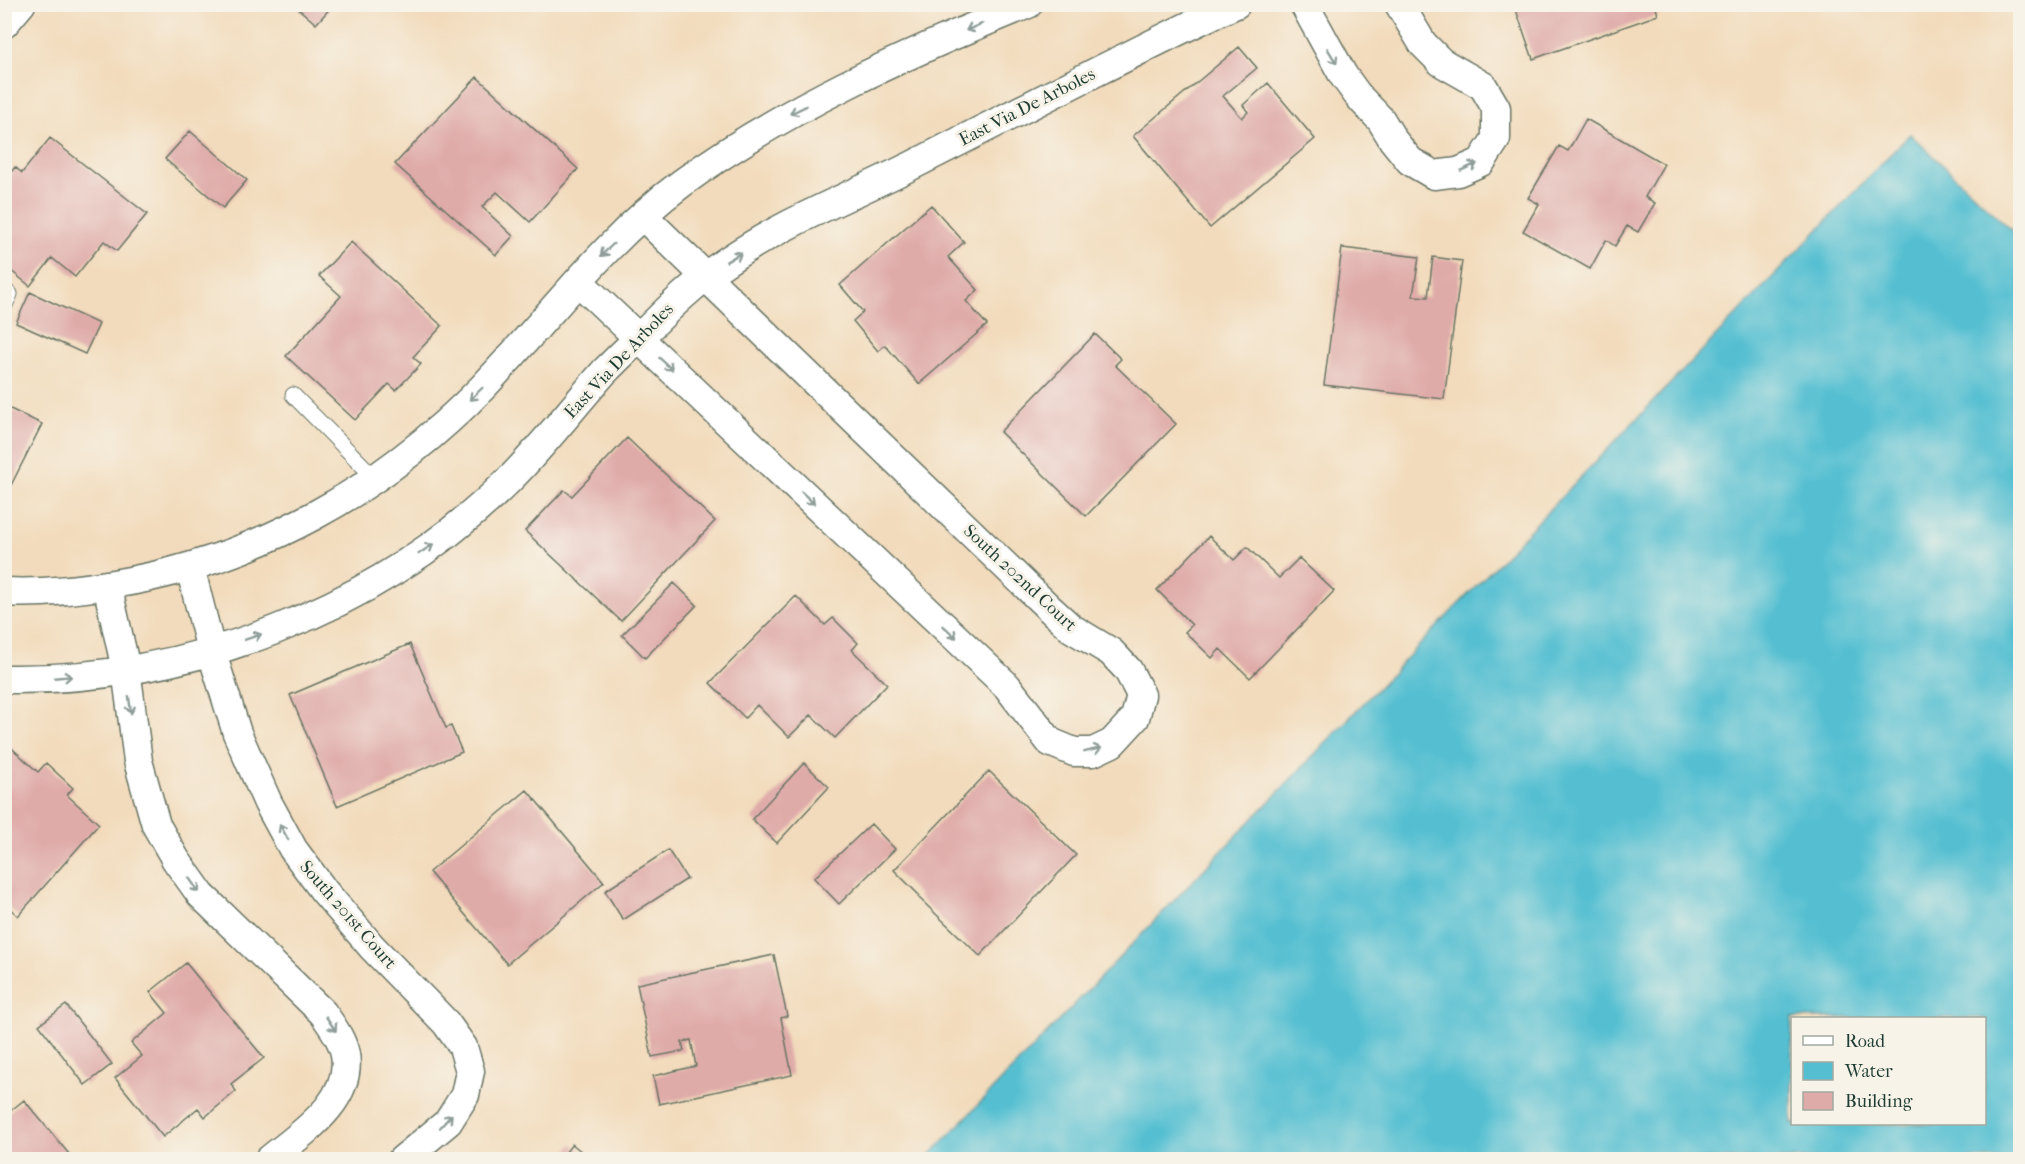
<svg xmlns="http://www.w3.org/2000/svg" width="2025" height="1164" viewBox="0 0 2025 1164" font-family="'IM FELL French Canon',serif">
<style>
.water{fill:#55bfd1;stroke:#3a7e82;stroke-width:1.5;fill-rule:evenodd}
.building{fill:#dfaba9}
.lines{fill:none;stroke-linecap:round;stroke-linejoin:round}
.service-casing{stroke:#697464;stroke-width:17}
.minor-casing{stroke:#697464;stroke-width:31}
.service{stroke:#fff;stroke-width:15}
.minor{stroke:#fff;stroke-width:28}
.oneway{stroke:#8f9e9a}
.labels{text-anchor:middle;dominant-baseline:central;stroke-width:6;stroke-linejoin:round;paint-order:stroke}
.street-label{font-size:18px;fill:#1f3d34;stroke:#f7f3e8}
</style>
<rect width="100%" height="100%" fill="#f7f3e8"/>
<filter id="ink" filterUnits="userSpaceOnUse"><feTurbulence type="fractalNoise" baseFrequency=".0167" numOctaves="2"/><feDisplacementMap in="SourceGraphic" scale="12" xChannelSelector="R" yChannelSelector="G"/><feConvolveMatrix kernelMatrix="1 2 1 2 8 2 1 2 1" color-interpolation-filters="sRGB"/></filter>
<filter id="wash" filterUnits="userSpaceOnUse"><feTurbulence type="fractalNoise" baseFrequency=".008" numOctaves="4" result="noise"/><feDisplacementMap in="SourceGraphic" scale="24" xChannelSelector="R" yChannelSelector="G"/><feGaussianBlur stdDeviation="1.35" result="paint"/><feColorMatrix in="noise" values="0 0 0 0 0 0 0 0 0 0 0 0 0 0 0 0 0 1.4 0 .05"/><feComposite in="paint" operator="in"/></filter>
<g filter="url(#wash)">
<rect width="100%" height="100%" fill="#f2dbbc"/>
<!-- water -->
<path class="water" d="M 1910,134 L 2020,238 L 2020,1159 L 926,1159 ZM 1792,1018 L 1984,1018 L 1984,1124 L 1792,1124 Z"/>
<g id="blocks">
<!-- building -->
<path class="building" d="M 293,4 L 334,4 L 316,24 Z
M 1514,4 L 1655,4 L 1658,15 L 1533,59 Z
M 1239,47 L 1257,68 L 1223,96 L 1242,118 L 1248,112 L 1243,105 L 1268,83 L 1315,139 L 1210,228 L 1133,136 Z
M 477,77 L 578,169 L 530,222 L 497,192 L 482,207 L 513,236 L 496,255 L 395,164 Z
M 1586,119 L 1664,164 L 1645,197 L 1655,203 L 1638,232 L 1627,226 L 1615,246 L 1606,240 L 1590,269 L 1523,231 L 1539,204 L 1528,198 L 1559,146 L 1568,151 Z
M 190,131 L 247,180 L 223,208 L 165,159 Z
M 50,138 L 147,214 L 117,251 L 104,241 L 75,277 L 52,258 L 30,286 L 5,266 L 5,180 L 15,167 L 22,173 Z
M 931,205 L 964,242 L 948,257 L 978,290 L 966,301 L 987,325 L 919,384 L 885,345 L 878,351 L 853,321 L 863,312 L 840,285 Z
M 351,242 L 442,326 L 413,357 L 421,364 L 396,390 L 389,384 L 355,420 L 286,356 L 341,296 L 319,276 Z
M 1342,248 L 1419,257 L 1413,296 L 1428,297 L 1433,257 L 1462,261 L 1444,399 L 1324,385 Z
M 30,292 L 99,324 L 85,354 L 16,323 Z
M 1095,334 L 1121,359 L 1115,365 L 1176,424 L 1086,516 L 1000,432 Z
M 4,406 L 42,424 L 4,499 Z
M 627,438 L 715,521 L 621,621 L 525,531 L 564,490 L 572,496 Z
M 1209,536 L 1234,560 L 1247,547 L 1279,578 L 1299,558 L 1334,591 L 1250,678 L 1220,649 L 1212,658 L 1185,632 L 1192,625 L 1157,590 Z
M 674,583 L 697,605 L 645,658 L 622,635 Z
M 796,596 L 825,625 L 833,618 L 858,643 L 852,650 L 887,684 L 835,738 L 811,715 L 789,737 L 757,705 L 745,718 L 710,683 Z
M 410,644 L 446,728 L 451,726 L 462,752 L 337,806 L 290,695 Z
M 5,742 L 38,772 L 46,763 L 73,788 L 67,795 L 99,824 L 18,916 L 5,904 Z
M 804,763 L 829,787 L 777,843 L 752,819 Z
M 989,771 L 1076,855 L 980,956 L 918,897 L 920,896 L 894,870 Z
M 527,790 L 604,882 L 507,964 L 429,872 Z
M 871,824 L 895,849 L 839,904 L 814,878 Z
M 668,850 L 687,879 L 623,920 L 605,891 Z
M 774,955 L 787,1016 L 781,1018 L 792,1075 L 659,1104 L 653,1076 L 696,1066 L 691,1040 L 682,1042 L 684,1051 L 652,1057 L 637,984 Z
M 186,963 L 264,1058 L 231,1084 L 236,1091 L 205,1117 L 198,1108 L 163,1137 L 115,1078 L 142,1056 L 131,1043 L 167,1013 L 150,992 Z
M 66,1005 L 112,1064 L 85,1085 L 39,1025 Z
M 24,1100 L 74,1160 L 4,1160 L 4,1116 Z
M 572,1144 L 592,1160 L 560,1160 Z"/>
</g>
</g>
<g filter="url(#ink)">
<use href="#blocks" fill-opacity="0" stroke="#697464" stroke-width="1.5"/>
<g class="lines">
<defs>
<path id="service" d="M 4,292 L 10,294 L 4,307
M 293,395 L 375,478"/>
<path id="minor" d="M 1304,4 L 1343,75 L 1359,97 L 1381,120 L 1393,140 L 1410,161 L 1434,175 L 1458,172 L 1481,162 L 1496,139 L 1496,108 L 1483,86 L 1441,62 L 1423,44 L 1399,4
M 4,24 L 21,4
M 578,281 L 1007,686 L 1050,742 L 1074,752 L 1093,752 L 1112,743 L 1135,718 L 1141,695 L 1128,670 L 1111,652 L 1071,628 L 1049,608 L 643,216
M 190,567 L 211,650 L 237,733 L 268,803 L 293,849 L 324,891 L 372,947 L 446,1023 L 463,1047 L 470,1071 L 465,1095 L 448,1122 L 402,1160
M 107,585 L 126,669 L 138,761 L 156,825 L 176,860 L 201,895 L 323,1013 C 332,1026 342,1039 345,1054 C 353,1102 300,1134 269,1160
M 4,592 C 41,594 77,590 113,584 C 256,561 383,490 483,387 C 549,318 605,240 682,183 C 784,108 911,52 1028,4
M 4,679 C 188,682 378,610 509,480 C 543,446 572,408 604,372 C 616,360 628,348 640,337 C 668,309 694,283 727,261 C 784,222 851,196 913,165 C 975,133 1037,102 1100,70 C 1145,48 1190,24 1236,4"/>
</defs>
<!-- service casing -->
<use href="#service" class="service-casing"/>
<!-- minor casing -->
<use href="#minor" class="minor-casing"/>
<!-- service -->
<use href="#service" class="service"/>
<!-- minor -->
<use href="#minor" class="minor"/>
</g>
<!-- one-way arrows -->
<defs><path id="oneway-shaft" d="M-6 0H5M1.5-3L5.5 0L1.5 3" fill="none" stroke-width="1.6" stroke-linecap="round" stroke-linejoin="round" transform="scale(1.5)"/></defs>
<g class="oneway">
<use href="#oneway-shaft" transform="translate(974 27) rotate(156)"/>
<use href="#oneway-shaft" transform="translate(1332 56) rotate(59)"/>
<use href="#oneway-shaft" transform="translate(798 110) rotate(154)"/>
<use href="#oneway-shaft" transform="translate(1469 167) rotate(-24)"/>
<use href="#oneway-shaft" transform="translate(607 250) rotate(136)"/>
<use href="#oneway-shaft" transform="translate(734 257) rotate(-31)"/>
<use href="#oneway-shaft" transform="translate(666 364) rotate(43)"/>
<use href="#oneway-shaft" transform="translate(476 394) rotate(136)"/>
<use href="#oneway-shaft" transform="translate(808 498) rotate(43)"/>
<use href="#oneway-shaft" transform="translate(426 549) rotate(-34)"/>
<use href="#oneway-shaft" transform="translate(950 632) rotate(43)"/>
<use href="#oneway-shaft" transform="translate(253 637) rotate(-19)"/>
<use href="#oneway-shaft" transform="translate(63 677) rotate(-5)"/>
<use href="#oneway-shaft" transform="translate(130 705) rotate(83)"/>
<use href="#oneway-shaft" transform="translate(1093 750) rotate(-14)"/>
<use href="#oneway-shaft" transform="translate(284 832) rotate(-118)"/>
<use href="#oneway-shaft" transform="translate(194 885) rotate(55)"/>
<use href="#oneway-shaft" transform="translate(331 1024) rotate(56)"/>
<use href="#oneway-shaft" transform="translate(446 1121) rotate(-48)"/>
</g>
</g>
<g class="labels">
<!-- street labels -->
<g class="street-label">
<text transform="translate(1027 107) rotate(-27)">East Via De Arboles</text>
<text transform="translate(619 361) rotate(-47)">East Via De Arboles</text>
<text transform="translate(1020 578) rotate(43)">South 202nd Court</text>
<text transform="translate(348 915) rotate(49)">South 201st Court</text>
</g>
</g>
<!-- margin -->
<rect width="2025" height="1164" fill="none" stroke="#f7f3e8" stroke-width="24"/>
<!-- legend -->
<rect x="1791" y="1017" width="195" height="108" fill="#f7f3e8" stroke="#a1aaa0" stroke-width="1.5"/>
<rect x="1803" y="1036" width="30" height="9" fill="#ffffff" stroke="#a1aaa0" stroke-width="1.5"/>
<text x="1845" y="1047" font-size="18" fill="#1f3d34">Road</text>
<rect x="1803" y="1062" width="30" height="18" fill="#55bfd1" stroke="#a1aaa0" stroke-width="1.5"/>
<text x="1845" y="1077" font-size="18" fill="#1f3d34">Water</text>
<rect x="1803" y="1092" width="30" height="18" fill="#dfaba9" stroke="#a1aaa0" stroke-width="1.5"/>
<text x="1845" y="1107" font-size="18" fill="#1f3d34">Building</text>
</svg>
